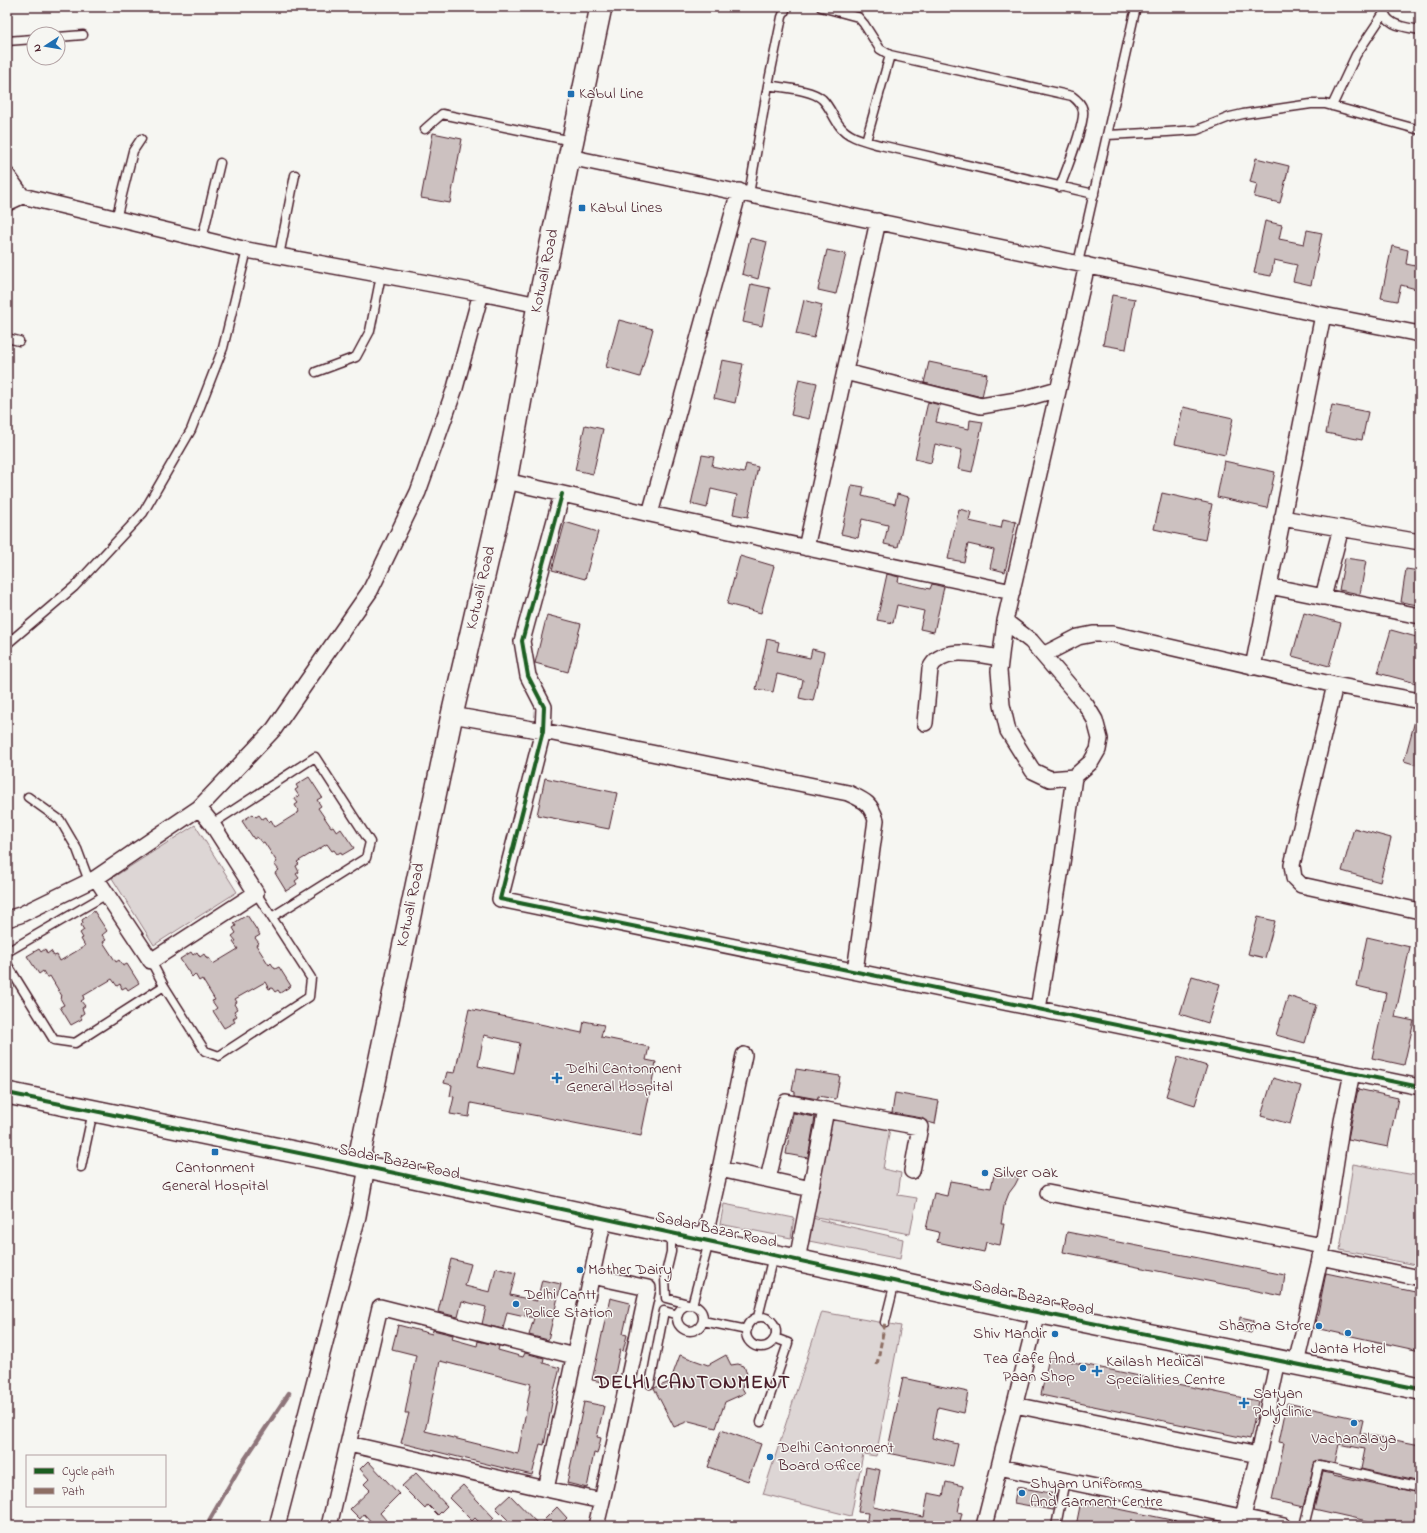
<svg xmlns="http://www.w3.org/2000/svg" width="1427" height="1533" viewBox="0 0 1427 1533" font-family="'Indie Flower',sans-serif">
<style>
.green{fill:#ddd6d5;stroke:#947a80}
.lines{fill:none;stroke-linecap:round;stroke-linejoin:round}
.stream{stroke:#8e747a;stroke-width:4.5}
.building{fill:#ccc1c0;stroke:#4a1f2b;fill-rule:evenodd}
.lane-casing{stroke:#4a1f2b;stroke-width:11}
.street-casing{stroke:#4a1f2b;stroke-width:18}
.secondary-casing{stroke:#4a1f2b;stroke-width:24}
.lane{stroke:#f6f6f2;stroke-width:8}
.street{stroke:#f6f6f2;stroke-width:15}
.secondary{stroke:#f6f6f2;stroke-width:21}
.quiet{stroke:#8d6e63;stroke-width:3;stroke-dasharray:6 3;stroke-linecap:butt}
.cycleway-casing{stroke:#f6f6f2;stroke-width:6}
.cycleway{stroke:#1b5e20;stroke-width:4}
.poi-dot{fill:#1f6fb2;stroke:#f6f6f2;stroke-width:1.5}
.labels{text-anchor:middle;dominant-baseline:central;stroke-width:3;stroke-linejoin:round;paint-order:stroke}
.poi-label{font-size:16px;fill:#4a1f2b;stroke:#f6f6f2;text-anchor:start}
.street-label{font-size:16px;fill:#4a1f2b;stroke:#f6f6f2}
.district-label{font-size:20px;font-weight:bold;letter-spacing:1px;fill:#4a1f2b;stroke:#f6f6f2}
</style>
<rect width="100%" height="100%" fill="#f6f6f2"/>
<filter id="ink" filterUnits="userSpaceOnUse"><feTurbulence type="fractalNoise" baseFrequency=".025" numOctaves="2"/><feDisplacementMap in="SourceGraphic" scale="8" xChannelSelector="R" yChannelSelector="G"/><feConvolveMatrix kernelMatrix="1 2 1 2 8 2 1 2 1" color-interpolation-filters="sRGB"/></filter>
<g filter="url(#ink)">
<!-- green -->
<path class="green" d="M 195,825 L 237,892 L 154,945 L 112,878 Z
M 829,1116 L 890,1128 L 883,1169 L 901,1173 L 898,1195 L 917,1198 L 910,1234 L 811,1216 Z
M 1353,1164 L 1420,1176 L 1420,1266 L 1340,1250 Z
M 724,1204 L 794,1218 L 791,1238 L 720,1224 Z
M 812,1218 L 903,1239 L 900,1259 L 809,1241 Z
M 822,1312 L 901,1326 L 876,1456 L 863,1454 L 851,1516 L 763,1494 Z"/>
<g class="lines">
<!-- stream -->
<path class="stream" d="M 206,1526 L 241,1465 L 289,1393"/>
</g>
<!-- building -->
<path class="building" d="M 433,133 L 462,139 L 450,203 L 421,198 Z
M 1256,158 L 1289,166 L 1280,203 L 1254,197 L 1257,184 L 1250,182 Z
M 1265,221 L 1282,225 L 1279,239 L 1304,244 L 1307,230 L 1322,233 L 1311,285 L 1293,281 L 1297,265 L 1274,260 L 1271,276 L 1254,273 Z
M 750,238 L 767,242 L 758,279 L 742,274 Z
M 1392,246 L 1408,250 L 1406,264 L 1420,267 L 1420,290 L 1401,285 L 1397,301 L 1381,298 Z
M 827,250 L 846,254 L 836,294 L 818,290 Z
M 751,284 L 770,288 L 762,326 L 743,322 Z
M 1112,295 L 1135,299 L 1126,349 L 1103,345 Z
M 804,300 L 822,305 L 814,338 L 796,334 Z
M 619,320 L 653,329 L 640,377 L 606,367 Z
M 722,360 L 743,364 L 735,403 L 714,398 Z
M 929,362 L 987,374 L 982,397 L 924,383 Z
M 799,379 L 817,383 L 809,419 L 791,415 Z
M 928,402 L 940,405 L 936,422 L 969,429 L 970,420 L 983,422 L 972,472 L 958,469 L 962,450 L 935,444 L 931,463 L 915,459 Z
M 1332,405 L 1368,412 L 1362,440 L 1326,433 Z
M 1183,407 L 1233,418 L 1225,455 L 1175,444 Z
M 585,425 L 603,429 L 593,474 L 575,470 Z
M 702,455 L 714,457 L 712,466 L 744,473 L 746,464 L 758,467 L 748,517 L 733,514 L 737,495 L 711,489 L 707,508 L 691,504 Z
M 1224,461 L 1275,472 L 1267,508 L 1217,497 Z
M 852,485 L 864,487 L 862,496 L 895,504 L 897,494 L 909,497 L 898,547 L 884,544 L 888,525 L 862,519 L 858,538 L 841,534 Z
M 1162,493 L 1212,504 L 1205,540 L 1154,529 Z
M 959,509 L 971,512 L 969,521 L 1001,528 L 1003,519 L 1016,522 L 1005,572 L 990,568 L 994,550 L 968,544 L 964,562 L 948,559 Z
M 565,522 L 598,532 L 585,579 L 552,570 Z
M 740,556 L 774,566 L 761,613 L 727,604 Z
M 1345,558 L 1366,561 L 1360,594 L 1339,590 Z
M 1406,569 L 1420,571 L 1420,594 L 1418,605 L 1401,602 Z
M 887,574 L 899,577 L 898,582 L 930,589 L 932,584 L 944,587 L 934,632 L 920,629 L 924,611 L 897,605 L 893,623 L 877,620 Z
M 1304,613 L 1341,623 L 1329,666 L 1292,656 Z
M 547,615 L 581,624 L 568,672 L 535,663 Z
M 1391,630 L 1420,638 L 1420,670 L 1416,683 L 1378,673 Z
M 767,639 L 779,642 L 777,651 L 810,658 L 812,649 L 824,652 L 813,701 L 799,698 L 803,680 L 777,674 L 773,692 L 756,689 Z
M 1416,717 L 1420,718 L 1420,766 L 1404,761 Z
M 309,777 L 322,797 L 317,800 L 321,806 L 318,808 L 331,827 L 333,826 L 337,832 L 341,829 L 354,848 L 342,855 L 341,852 L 337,854 L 334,850 L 332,851 L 327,844 L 297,862 L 299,864 L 296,866 L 299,872 L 296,874 L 299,878 L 295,881 L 297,884 L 286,891 L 275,873 L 279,870 L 274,864 L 277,862 L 264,842 L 262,843 L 257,837 L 254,839 L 242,821 L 253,814 L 256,817 L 259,815 L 262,819 L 266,817 L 269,822 L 271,820 L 275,827 L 299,812 L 295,805 L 298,803 L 294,798 L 299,796 L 295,790 L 298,788 L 296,785 Z
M 545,778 L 617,793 L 609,829 L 537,815 Z
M 1354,828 L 1391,838 L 1380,882 L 1342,871 Z
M 94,911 L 107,931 L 102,935 L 106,940 L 103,942 L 116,962 L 119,960 L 123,966 L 127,964 L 139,983 L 128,990 L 126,987 L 122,989 L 120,984 L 117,986 L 112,979 L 83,996 L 84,999 L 81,1001 L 85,1006 L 82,1008 L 84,1013 L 80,1016 L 82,1019 L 71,1025 L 60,1007 L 64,1005 L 60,998 L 62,996 L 50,976 L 47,978 L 43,971 L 39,974 L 27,956 L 39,949 L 41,952 L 45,949 L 47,954 L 51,951 L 54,956 L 57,955 L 60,961 L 85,946 L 81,939 L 83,938 L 80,933 L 84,930 L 81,925 L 83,923 L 82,920 Z
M 247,915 L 260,935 L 255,938 L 259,943 L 256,945 L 269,965 L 271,963 L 275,969 L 279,967 L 291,986 L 280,993 L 278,990 L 275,992 L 272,988 L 269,989 L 265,982 L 235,999 L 237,1002 L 234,1004 L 237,1009 L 234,1011 L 237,1016 L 233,1019 L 235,1022 L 224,1028 L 213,1011 L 217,1008 L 212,1001 L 215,1000 L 202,979 L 199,981 L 195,974 L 192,977 L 180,959 L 191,952 L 193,955 L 197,952 L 200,957 L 204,954 L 207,959 L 209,958 L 213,964 L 238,949 L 233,942 L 236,941 L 232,936 L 236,933 L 233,928 L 236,926 L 234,923 Z
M 1258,917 L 1275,921 L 1265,958 L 1248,954 Z
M 1367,937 L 1410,947 L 1395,1017 L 1414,1021 L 1404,1065 L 1372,1058 L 1386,993 L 1357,986 Z
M 1192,976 L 1220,984 L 1208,1023 L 1180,1014 Z
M 1288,996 L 1316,1005 L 1305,1043 L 1276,1035 Z
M 469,1009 L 582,1033 L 584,1021 L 604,1025 L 601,1037 L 649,1047 L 646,1060 L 656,1062 L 641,1136 L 471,1103 L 469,1117 L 450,1114 L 454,1097 L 450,1096 L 452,1085 L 444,1083 L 447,1072 L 455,1073 ZM 484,1035 L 520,1043 L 514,1074 L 478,1066 Z
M 1178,1057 L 1207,1066 L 1195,1105 L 1166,1096 Z
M 796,1069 L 840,1076 L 836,1099 L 818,1096 L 818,1099 L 795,1095 L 795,1092 L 792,1091 Z
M 1273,1078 L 1301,1086 L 1290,1124 L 1261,1116 Z
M 1358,1089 L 1398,1098 L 1388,1147 L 1348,1139 Z
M 895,1093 L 939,1101 L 935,1124 L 928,1122 L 922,1118 L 892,1113 Z
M 793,1113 L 815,1117 L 808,1158 L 786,1154 Z
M 995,1171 L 1019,1177 L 1015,1185 L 1009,1193 L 1004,1206 L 1001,1224 L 1004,1224 L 1000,1245 L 986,1242 L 984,1252 L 937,1242 L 939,1232 L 926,1229 L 934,1193 L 947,1196 L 950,1181 L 991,1188 Z
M 1067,1232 L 1285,1275 L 1282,1296 L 1063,1252 Z
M 451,1259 L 471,1264 L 465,1286 L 490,1292 L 496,1268 L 516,1273 L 510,1295 L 537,1301 L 542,1280 L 561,1284 L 548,1340 L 529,1335 L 534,1318 L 507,1312 L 503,1329 L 482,1324 L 486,1307 L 462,1301 L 458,1317 L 438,1312 Z
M 1326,1273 L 1420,1293 L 1420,1351 L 1315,1328 Z
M 610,1298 L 630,1303 L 623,1334 L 627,1335 L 623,1351 L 620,1350 L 613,1384 L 592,1380 Z
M 1240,1317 L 1254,1320 L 1251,1333 L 1238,1330 Z
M 398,1325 L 432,1334 L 433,1330 L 453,1335 L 452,1339 L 477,1346 L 478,1341 L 499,1346 L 498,1350 L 523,1357 L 525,1353 L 544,1358 L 543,1363 L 560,1368 L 551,1402 L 552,1403 L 544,1445 L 540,1444 L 532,1475 L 401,1443 L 409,1413 L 405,1413 L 416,1355 L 392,1349 ZM 440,1361 L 531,1384 L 518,1454 L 425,1431 Z
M 680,1355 L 708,1365 L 726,1355 L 731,1365 L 738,1364 L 744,1366 L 747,1374 L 742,1388 L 745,1393 L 725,1402 L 716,1428 L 689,1421 L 674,1427 L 654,1388 L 670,1382 Z
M 1049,1357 L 1258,1401 L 1250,1439 L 1041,1395 Z
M 903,1378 L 968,1392 L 964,1413 L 938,1407 L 932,1438 L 958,1444 L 953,1466 L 887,1453 Z
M 584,1402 L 604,1406 L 597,1437 L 601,1438 L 597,1454 L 594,1453 L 587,1488 L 567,1483 Z
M 1287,1403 L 1363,1420 L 1360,1433 L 1420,1445 L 1420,1482 L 1361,1469 L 1365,1449 L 1339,1444 L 1335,1463 L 1320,1460 L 1315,1462 L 1303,1507 L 1272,1500 L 1284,1443 L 1279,1442 Z
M 721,1430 L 761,1444 L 748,1481 L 708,1467 Z
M 368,1461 L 399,1494 L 380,1513 L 386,1520 L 378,1526 L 375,1526 L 364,1514 L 360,1519 L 350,1509 L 370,1490 L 364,1484 L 369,1479 L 360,1469 Z
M 866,1467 L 880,1470 L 873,1507 L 924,1517 L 928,1493 L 943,1496 L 946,1482 L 963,1486 L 958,1512 L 962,1513 L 959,1526 L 939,1525 L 938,1526 L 866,1526 L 868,1513 L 858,1512 Z
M 1323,1472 L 1333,1474 L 1332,1475 L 1420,1493 L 1420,1526 L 1389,1526 L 1314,1509 Z
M 416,1473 L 447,1506 L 438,1515 L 428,1505 L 425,1509 L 402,1486 Z
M 463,1485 L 494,1518 L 486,1526 L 483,1526 L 475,1518 L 472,1521 L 449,1498 Z
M 1017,1487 L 1056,1494 L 1053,1510 L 1014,1503 Z
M 510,1495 L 539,1525 L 557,1507 L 567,1518 L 559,1526 L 514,1526 L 496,1508 Z
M 1081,1501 L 1176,1521 L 1175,1526 L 1076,1526 Z"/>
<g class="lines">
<defs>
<path id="lane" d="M 821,7 L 858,17 L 864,24 L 880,49 L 890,55 L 1072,96 C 1077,100 1082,104 1083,111 C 1085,124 1066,171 1060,187
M 1384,7 C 1383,26 1406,27 1420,30
M 58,37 L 83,35
M 7,41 L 34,39
M 768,85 C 782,88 811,89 822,99 C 830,107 833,117 839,125 C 848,138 866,141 880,145 L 1094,194
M 1332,106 L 1356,55 L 1384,13
M 425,129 L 442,114 L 572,141
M 1107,135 L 1167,132 L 1197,130 L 1230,117 L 1243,114 L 1311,104 L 1325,104 L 1420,130
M 866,141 L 890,55
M 749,194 L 768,85 L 782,17 L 786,8 L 787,7
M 116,219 L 133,151 L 141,139
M 202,239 L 220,163
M 279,256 L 295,175
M 1078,263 L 1136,7
M 7,338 L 19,341
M 316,372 L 356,357 L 370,331 L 381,275
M 7,644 L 74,587 L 143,513 L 191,430 L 223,348 L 247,250
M 28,797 L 60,820 L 77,849 L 89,881
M 212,824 L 315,757 L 370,842 L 366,858 L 272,917
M 7,952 L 107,894
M 151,961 L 164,986 L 205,1051 L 219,1056 L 309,997 L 311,978 L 256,893
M 7,964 L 54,1040 L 75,1043 L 164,986
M 81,1167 L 93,1111
M 671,1234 L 671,1252 L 665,1277 L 666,1298 L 692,1305 L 709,1242
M677 1318a13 13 0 1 1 26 0a13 13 0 1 1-26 0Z
M 758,1317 L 773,1256
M746 1332a15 15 0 1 1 30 0a15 15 0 1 1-30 0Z
M 703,1321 L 747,1330
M 885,1322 L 895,1282
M 650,1384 L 664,1311 L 678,1315
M 761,1422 L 788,1343 L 775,1338
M 1056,1526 L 1065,1480
M 1304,1526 L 1319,1465 L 1420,1488"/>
<path id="street" d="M 569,157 L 1323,315 L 1420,334
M 7,175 L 22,196 L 247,250 L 481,293 L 538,305
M 739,191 L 650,514 L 1012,592
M 7,203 L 22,196
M 845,372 L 981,406 L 1023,399 L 1058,389
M 506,481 L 650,514
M 562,494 L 522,641 L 528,676 L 544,707 L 543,731 L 500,899 L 1420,1087
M 1282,518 L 1420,542
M 806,548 L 878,221
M 1269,586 L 1420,616
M 1323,597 L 1341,528
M 1005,621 L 1031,641 L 1043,655 L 1086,705 L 1095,720 L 1100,739 L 1098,750 L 1091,762 L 1074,777 L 1050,779 L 1033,771 L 1008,731 L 1002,705 L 999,671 L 1005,621 L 1087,265
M 1043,655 L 1078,637 L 1093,634 L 1113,634 L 1335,685 L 1420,701
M 1253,667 L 1323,315
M 1335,685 L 1292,865 L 1294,878 L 1301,885 L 1420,911
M 452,715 L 543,731 L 848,793 C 865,801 870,802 876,820 L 855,971
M 925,723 L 930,669 C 941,644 979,655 1000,658
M 96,878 L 151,961 L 256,893 L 212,824 L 199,808
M 7,919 L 20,915 L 96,878 L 199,808 L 274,729 L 370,591 L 418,492 L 455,388 L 481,293
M 1038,1009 L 1062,863 L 1074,777
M 720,1169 L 744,1055
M 768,1179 L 786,1102 L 826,1110
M 1048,1193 L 1323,1246
M 704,1240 L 720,1169 L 811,1189
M 1320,1257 L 1420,1278
M 797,1260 L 826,1110 L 920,1127 L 912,1171
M 592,1276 L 648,1288 L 602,1501
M 1296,1364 L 1323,1246 L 1342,1121 L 1352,1073
M 1015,1405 L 1258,1455
M 349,1444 L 546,1489
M 999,1467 L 1284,1526
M 1241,1525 L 1258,1455 L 1278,1360
M 277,1526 L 358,1216 L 367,1167
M 329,1526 L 380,1307 L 574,1356
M 596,1526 L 602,1501 L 546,1489 L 604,1218
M 984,1526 L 1038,1312"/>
<path id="secondary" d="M 7,1093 L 367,1167 L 1027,1310 L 1420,1389
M 367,1167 L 360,1153 L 452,715 L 506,481 L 538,305 L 601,7"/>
</defs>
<!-- lane casing -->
<use href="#lane" class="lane-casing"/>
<!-- street casing -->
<use href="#street" class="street-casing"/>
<!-- secondary casing -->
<use href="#secondary" class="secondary-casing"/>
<!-- lane -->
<use href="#lane" class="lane"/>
<!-- street -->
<use href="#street" class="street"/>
<!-- secondary -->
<use href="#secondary" class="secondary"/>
<!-- quiet -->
<path class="quiet" d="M 877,1365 L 885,1322"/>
<defs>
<path id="cycleway" d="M 562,494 L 522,641 L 528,676 L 544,707 L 543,731 L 500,899 L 1420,1087
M 7,1093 L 367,1167 L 1027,1310 L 1420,1389"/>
</defs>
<!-- cycleway casing -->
<use href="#cycleway" class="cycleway-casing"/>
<!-- cycleway -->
<use href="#cycleway" class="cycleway"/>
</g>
</g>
<!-- markers -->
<g class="poi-dot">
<rect x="567" y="90" width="8" height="8" rx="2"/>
<rect x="578" y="204" width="8" height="8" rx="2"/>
<path d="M555 1072h4v4h4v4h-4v4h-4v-4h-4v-4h4z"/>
<rect x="211" y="1148" width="8" height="8" rx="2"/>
<circle cx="985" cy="1173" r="4"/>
<circle cx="580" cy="1270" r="4"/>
<circle cx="516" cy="1304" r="4"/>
<circle cx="1319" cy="1326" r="4"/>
<circle cx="1348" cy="1333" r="4"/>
<circle cx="1055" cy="1334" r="4"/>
<circle cx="1083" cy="1368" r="4"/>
<path d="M1095 1365h4v4h4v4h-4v4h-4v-4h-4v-4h4z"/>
<path d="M1242 1397h4v4h4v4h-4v4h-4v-4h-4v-4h4z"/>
<circle cx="1354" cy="1423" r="4"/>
<circle cx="770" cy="1457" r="4"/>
<circle cx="1022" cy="1493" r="4"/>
</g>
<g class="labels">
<!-- poi labels -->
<g class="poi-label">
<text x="579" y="94">Kabul Line</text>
<text x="590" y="208">Kabul Lines</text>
<text x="566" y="1069">Delhi Cantonment<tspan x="566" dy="18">General Hospital</tspan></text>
<text x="215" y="1168" text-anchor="middle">Cantonment<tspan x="215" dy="18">General Hospital</tspan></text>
<text x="993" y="1173">Silver Oak</text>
<text x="588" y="1270">Mother Dairy</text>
<text x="524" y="1295">Delhi Cantt<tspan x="524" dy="18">Police Station</tspan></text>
<text x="1311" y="1326" text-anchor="end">Sharma Store</text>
<text x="1047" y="1334" text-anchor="end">Shiv Mandir</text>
<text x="1348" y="1349" text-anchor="middle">Janta Hotel</text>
<text x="1075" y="1359" text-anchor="end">Tea Cafe And<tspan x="1075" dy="18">Paan Shop</tspan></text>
<text x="1106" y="1362">Kailash Medical<tspan x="1106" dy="18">Specialities Centre</tspan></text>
<text x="1253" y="1394">Satyan<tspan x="1253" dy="18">Polyclinic</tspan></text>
<text x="1354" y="1439" text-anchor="middle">Vachanalaya</text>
<text x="778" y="1448">Delhi Cantonment<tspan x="778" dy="18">Board Office</tspan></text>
<text x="1030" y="1484">Shyam Uniforms<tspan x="1030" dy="18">And Garment Centre</tspan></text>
</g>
<!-- street labels -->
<g class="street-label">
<text transform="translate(545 271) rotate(-78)">Kotwali Road</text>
<text transform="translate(481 588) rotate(-77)">Kotwali Road</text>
<text transform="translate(411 905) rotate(-78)">Kotwali Road</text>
<text transform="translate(399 1162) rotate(12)">Sadar Bazar Road</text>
<text transform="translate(716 1230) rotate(12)">Sadar Bazar Road</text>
<text transform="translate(1033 1298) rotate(12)">Sadar Bazar Road</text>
</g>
<!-- district labels -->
<g class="district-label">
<text x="693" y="1383">DELHI CANTONMENT</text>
</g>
</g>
<!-- margin -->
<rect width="1427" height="1533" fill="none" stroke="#f6f6f2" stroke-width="24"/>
<rect x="12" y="12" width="1403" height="1509" fill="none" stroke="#4a1f2b" stroke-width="1.5" filter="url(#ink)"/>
<!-- legend -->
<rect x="26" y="1455" width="140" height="52" fill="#f6f6f2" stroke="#b1a0a2"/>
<rect x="34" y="1468" width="20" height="6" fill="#1b5e20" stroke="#b1a0a2"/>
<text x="62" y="1475" font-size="12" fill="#4a1f2b">Cycle path</text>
<rect x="34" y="1488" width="20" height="6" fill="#8d6e63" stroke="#b1a0a2"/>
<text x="62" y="1495" font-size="12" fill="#4a1f2b">Path</text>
<!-- north arrow -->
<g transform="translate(46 46) rotate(258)"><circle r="19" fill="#f6f6f2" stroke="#b1a0a2"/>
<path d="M0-3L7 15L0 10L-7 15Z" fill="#1f6fb2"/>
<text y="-6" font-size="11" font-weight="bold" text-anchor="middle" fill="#4a1f2b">N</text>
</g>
</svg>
